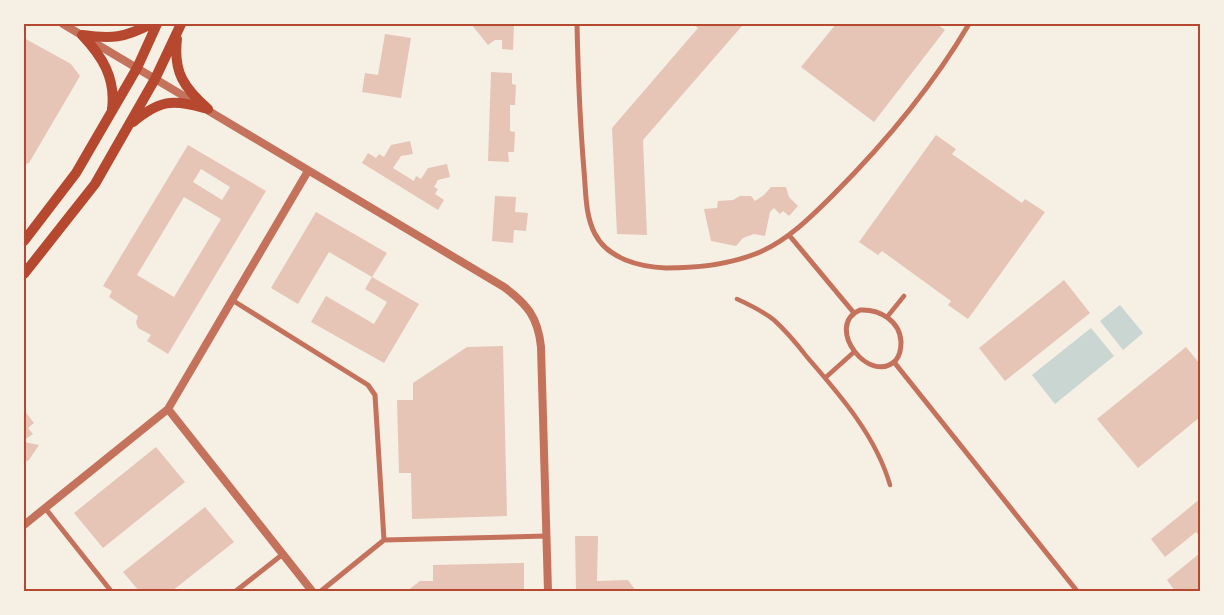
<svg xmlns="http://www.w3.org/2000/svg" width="1224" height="615" viewBox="0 0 1224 615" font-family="Roboto,sans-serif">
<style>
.water{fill:#c9d6d2}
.building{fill:#e6c5b7;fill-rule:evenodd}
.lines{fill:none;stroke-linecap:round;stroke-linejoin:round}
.pedestrian{stroke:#c5725c;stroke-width:4.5}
.minor{stroke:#c5725c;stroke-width:5}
.tertiary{stroke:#c5725c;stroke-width:8}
.primary{stroke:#b5482f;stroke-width:10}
.neatline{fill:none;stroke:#b5482f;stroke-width:2}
</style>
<rect width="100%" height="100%" fill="#f6efe4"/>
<!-- water -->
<path class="water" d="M 1120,305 L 1143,333 L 1123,350 L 1100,321 Z
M 1091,328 L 1114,356 L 1055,404 L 1032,375 Z"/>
<!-- building -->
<path class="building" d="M 471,24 L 514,24 L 513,50 L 502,49 L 502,40 L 495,40 L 488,45 Z
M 693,24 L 739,24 L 742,26 L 643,140 L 647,235 L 617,234 L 612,128 L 698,28 Z
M 836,24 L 937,24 L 945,30 L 874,122 L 801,67 Z
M 385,34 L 411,38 L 401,98 L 362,92 L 365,73 L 378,75 Z
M 24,38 L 71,64 L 80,76 L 29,163 L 24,165 Z
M 491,72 L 512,73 L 512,84 L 516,85 L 515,105 L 510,105 L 510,131 L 515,132 L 514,152 L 508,152 L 509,162 L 488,161 Z
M 936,135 L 956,149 L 952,154 L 1022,203 L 1025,199 L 1045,212 L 968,319 L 948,305 L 951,301 L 882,251 L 878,255 L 859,242 Z
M 410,141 L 413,154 L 401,156 L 393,168 L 414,181 L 416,176 L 421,179 L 428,168 L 447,164 L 450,177 L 438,180 L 434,187 L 438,189 L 435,194 L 444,200 L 438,210 L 362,163 L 368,153 L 376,158 L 379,154 L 384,157 L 391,145 Z
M 188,145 L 266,191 L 168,354 L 147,341 L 151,335 L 138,328 L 136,322 L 138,316 L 109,297 L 112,291 L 103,286 ZM 201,169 L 230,187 L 222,200 L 193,182 ZM 184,197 L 221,219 L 174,297 L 137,275 Z
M 771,187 L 786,187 L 789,197 L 798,206 L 789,216 L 783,211 L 780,214 L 774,208 L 770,212 L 765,236 L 754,234 L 743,238 L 736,246 L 711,241 L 704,209 L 717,208 L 718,201 L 733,200 L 740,196 L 751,196 L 755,201 L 764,195 Z
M 495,196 L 516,197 L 515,212 L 528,213 L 526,231 L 514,230 L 513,243 L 492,241 Z
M 316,212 L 387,253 L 372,277 L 329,252 L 298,304 L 271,288 Z
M 372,277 L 419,304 L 384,363 L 311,322 L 326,296 L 374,324 L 387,302 L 365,289 Z
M 1064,280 L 1090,313 L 1005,381 L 979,348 Z
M 503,346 L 507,516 L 412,519 L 411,473 L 399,473 L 397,400 L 413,400 L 413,383 L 467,347 Z
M 1186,347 L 1200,364 L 1200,417 L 1138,468 L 1097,419 Z
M 24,410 L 34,423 L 28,428 L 33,434 L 24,440 Z
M 24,442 L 39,445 L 29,460 L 24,463 Z
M 156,447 L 185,482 L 103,548 L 74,513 Z
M 1200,499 L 1200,537 L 1196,532 L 1165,557 L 1151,539 Z
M 205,507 L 234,542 L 172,591 L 139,591 L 123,572 Z
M 575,536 L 598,536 L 597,581 L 628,580 L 636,591 L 576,591 Z
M 1200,553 L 1200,591 L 1175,591 L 1167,580 Z
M 524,563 L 524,591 L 407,591 L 420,581 L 433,581 L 433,565 Z"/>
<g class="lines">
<!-- pedestrian -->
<path class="pedestrian" d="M 737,299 C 750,305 763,311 774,320 C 786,331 797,344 807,357 C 840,395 876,436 890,485
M 887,317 L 904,296
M 825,378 L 854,352"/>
<!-- minor -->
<path class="minor" d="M 577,24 C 578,73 580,122 584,171 C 586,192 585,215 595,234 C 608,259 640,267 666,268 C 696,268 727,265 755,254 C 785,243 811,217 833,195 C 885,143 932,87 969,24
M 789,235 L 854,313
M 232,300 L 368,385 L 375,395 L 384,540 L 321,591
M 860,310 C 880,309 900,321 901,342 C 901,349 900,355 896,360 C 870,387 823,326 860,310 Z
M 894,362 L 1077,591
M 45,508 L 111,591
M 384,540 L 547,536
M 236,591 L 283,554"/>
<!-- tertiary -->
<path class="tertiary" d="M 63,24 L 504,287 C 527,304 538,317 541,347 L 548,591
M 168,409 L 312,591
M 24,525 L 168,409 L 308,171"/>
<!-- primary -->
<path class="primary" d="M 82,35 C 102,56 116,78 112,109
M 82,35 C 112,39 124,38 151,24
M 177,39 C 173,72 184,88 208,109
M 133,122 C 160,100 172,99 204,108
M 24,241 L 76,173 L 137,68 L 157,24
M 24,274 L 95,184 L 155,79 L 181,24"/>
</g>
<!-- border -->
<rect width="1224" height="615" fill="none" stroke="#f6efe4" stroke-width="50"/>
<rect x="25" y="25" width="1174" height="565" class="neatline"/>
</svg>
